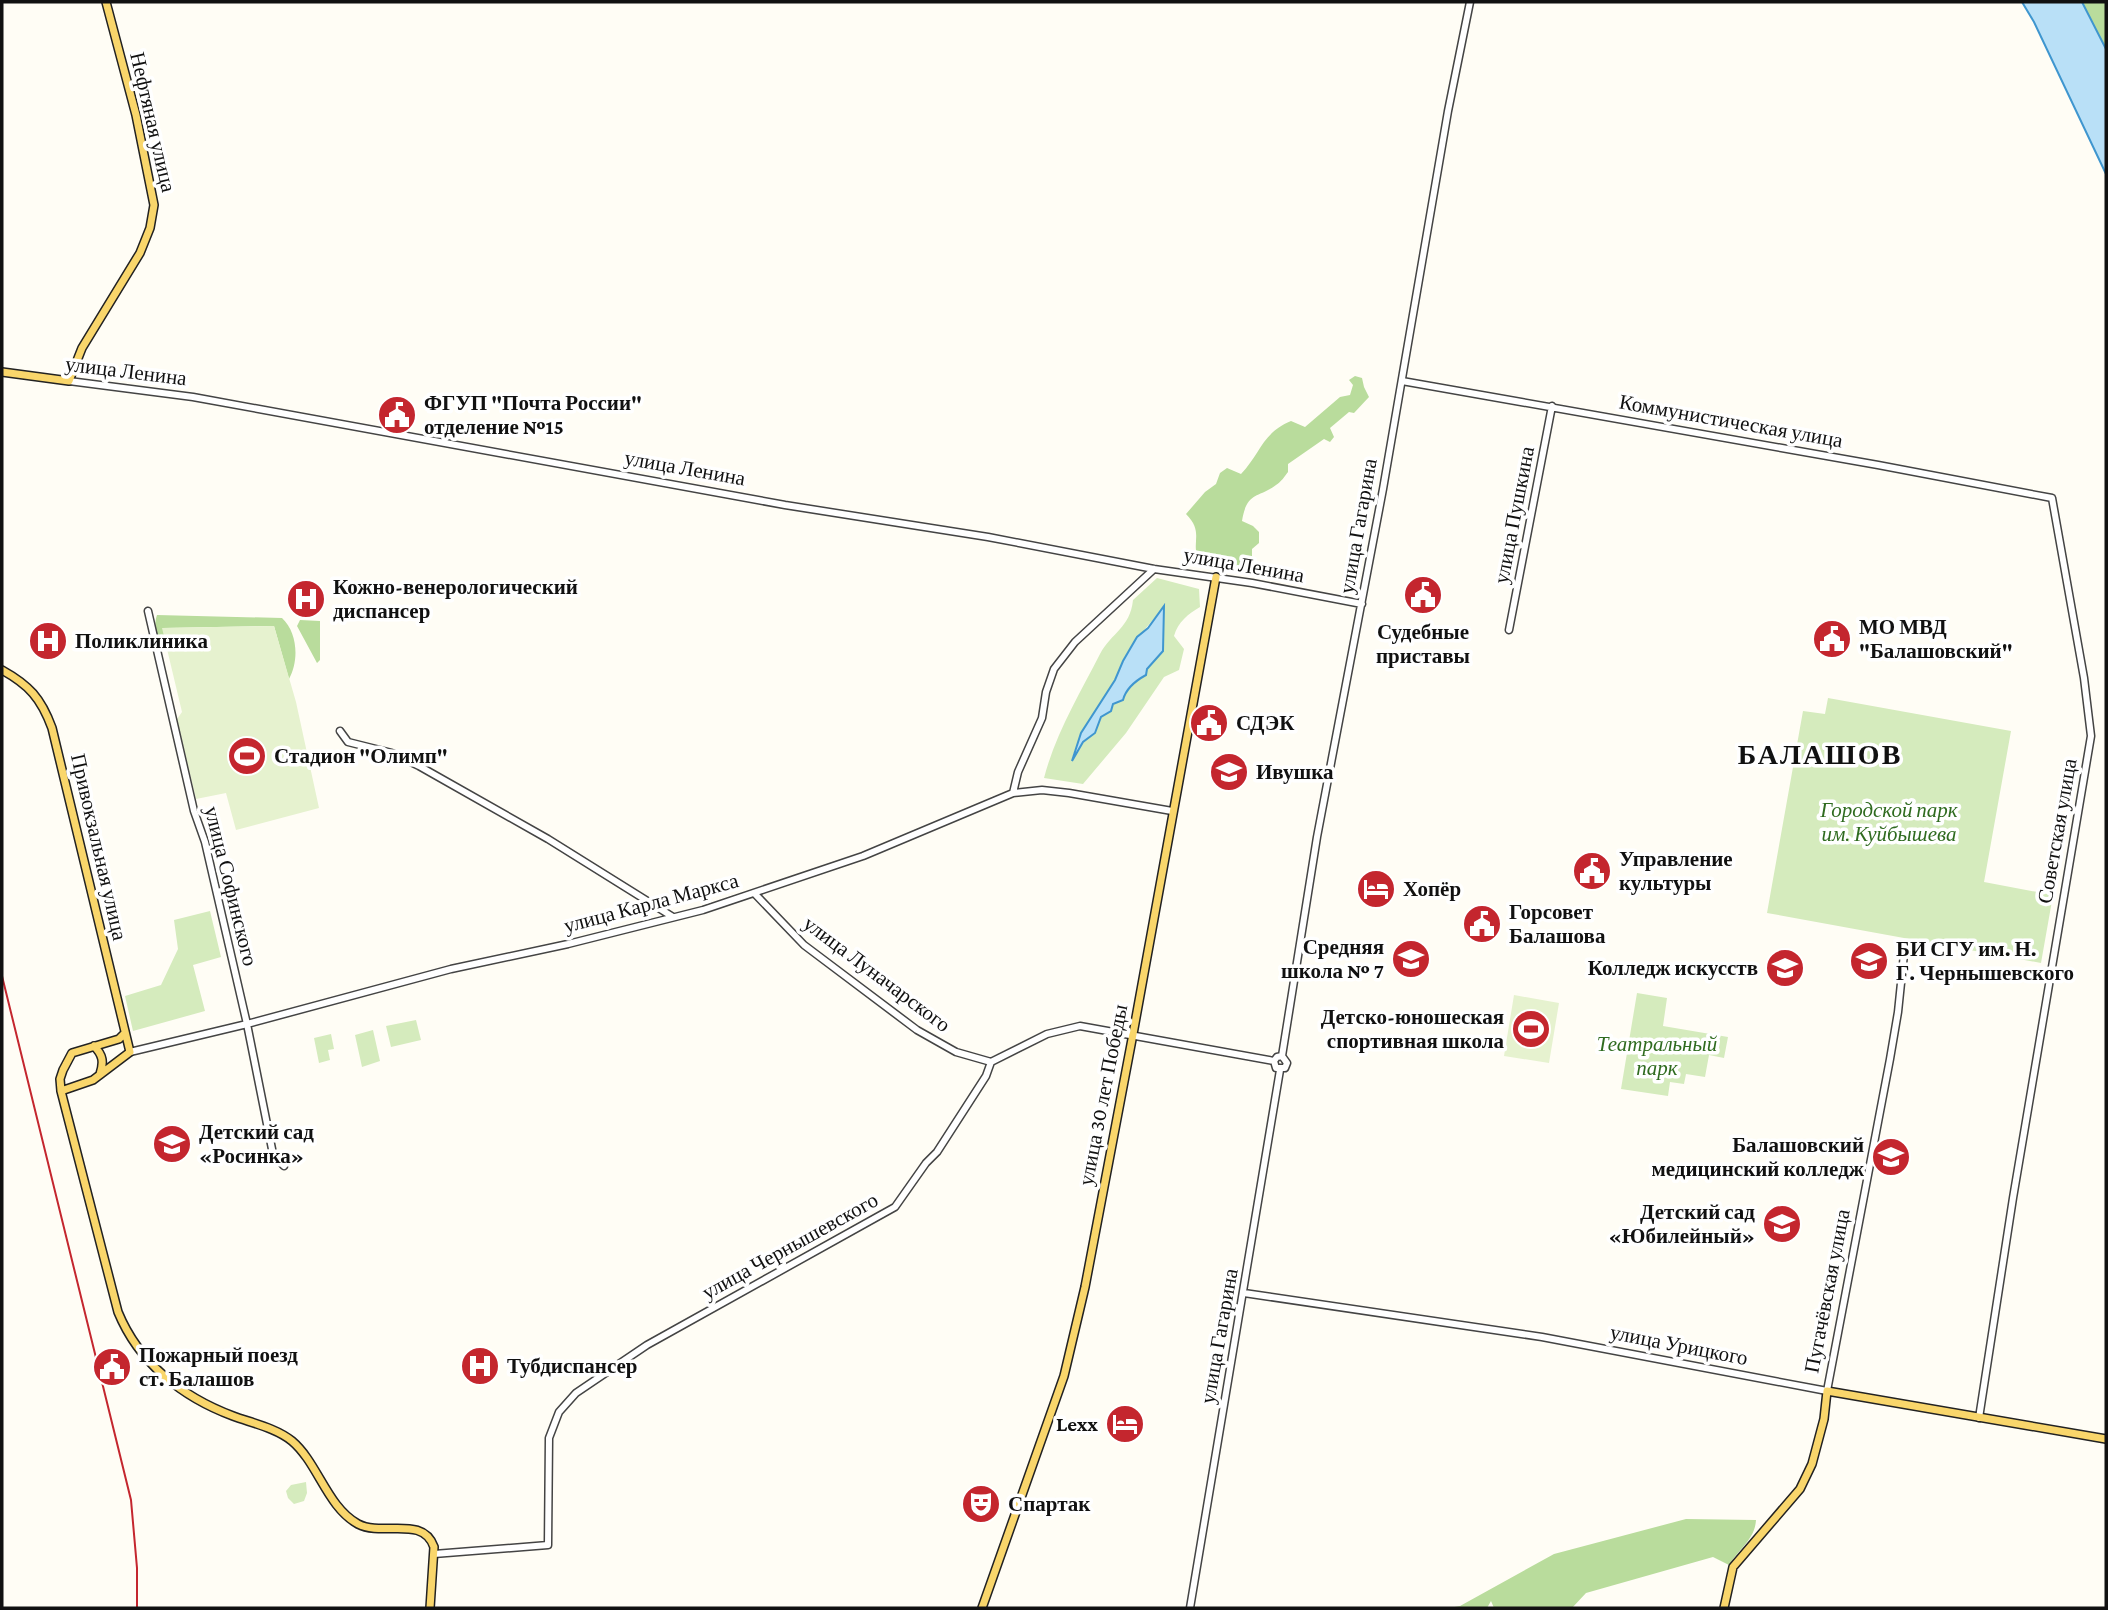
<svg xmlns="http://www.w3.org/2000/svg" width="2108" height="1610" viewBox="0 0 2108 1610" font-family="'Crimson Pro',serif">
<style>
.green{fill:#d5ebbd;fill-rule:evenodd}
.forest{fill:#b9dc9c}
.pitch{fill:#e6f2cf}
.water{fill:#b9e0f7;stroke:#3f96cf;stroke-width:2}
.lines{fill:none;stroke-linecap:round;stroke-linejoin:round}
.minor-casing{stroke:#444;stroke-width:9}
.major-casing{stroke:#222;stroke-width:10}
.minor{stroke:#fff;stroke-width:6}
.major{stroke:#f9d66b;stroke-width:7}
.rail{stroke:#c4262e;stroke-width:2}
.labels{text-anchor:middle;dominant-baseline:central;stroke-width:7;stroke-linejoin:round;paint-order:stroke}
.street-label{font-size:21px;fill:#111;stroke:#fff}
.poi-label{font-size:21px;font-weight:bold;fill:#111;stroke:#fff;text-anchor:start}
.park-label{font-size:21px;font-style:italic;fill:#2f6b1f;stroke:#fff}
.district-label{font-size:28px;font-weight:bold;letter-spacing:2px;fill:#111;stroke:#fff}
</style>
<rect width="100%" height="100%" fill="#fffdf5"/>
<!-- green -->
<path class="green" d="M 1157,578 L 1199,589 L 1200,607 C 1188,614 1178,622 1174,636 L 1184,649 L 1179,670 L 1164,677 L 1126,733 L 1083,784 L 1044,778 C 1055,735 1080,693 1100,654 C 1112,632 1130,628 1133,600 ZM 1164,607 L 1163,651 L 1113,704 L 1111,711 L 1101,717 L 1095,733 L 1083,742 L 1072,760 C 1077,737 1100,704 1113,683 C 1118,675 1120,666 1124,658 C 1134,641 1151,622 1164,607 Z
M 1828,698 L 2011,731 L 1984,882 L 2053,895 L 2041,963 L 1767,913 L 1803,711 L 1825,714 Z
M 210,911 L 221,957 L 193,965 L 205,1011 L 133,1031 L 125,996 L 161,985 L 178,949 L 174,920 Z
M 1637,993 L 1667,998 L 1663,1026 L 1728,1037 L 1724,1058 L 1709,1055 L 1705,1077 L 1686,1074 L 1684,1084 L 1670,1082 L 1668,1096 L 1621,1089 Z
M 416,1020 L 421,1040 L 391,1047 L 386,1026 Z
M 373,1030 L 380,1061 L 362,1067 L 355,1035 Z
M 331,1034 L 334,1049 L 328,1050 L 330,1060 L 319,1063 L 314,1038 Z
M 306,1482 L 307,1493 L 304,1501 L 294,1504 L 288,1498 L 286,1491 L 291,1485 Z"/>
<!-- forest -->
<path class="forest" d="M 2082,2 L 2106,2 L 2106,49 Z
M 1355,376 L 1362,378 L 1364,387 L 1369,397 L 1354,413 L 1349,412 L 1330,428 L 1334,437 L 1330,442 L 1324,439 L 1288,464 L 1288,472 C 1285,476 1281,482 1276,485 C 1257,499 1247,491 1242,521 L 1253,526 L 1259,532 L 1259,543 L 1252,549 L 1252,557 L 1237,571 L 1201,563 C 1188,544 1206,534 1186,514 L 1205,492 L 1216,484 L 1220,473 L 1227,468 L 1241,474 C 1261,453 1262,433 1291,421 L 1305,427 L 1340,397 L 1350,395 L 1353,385 L 1349,380 Z
M 157,615 L 282,618 C 298,633 299,661 289,679 L 274,626 L 163,628 L 167,649 C 156,642 153,627 157,615 Z
M 300,620 L 320,621 L 320,660 L 317,663 L 297,626 Z
M 1686,1519 L 1756,1520 C 1755,1539 1739,1549 1729,1565 L 1713,1557 L 1586,1593 L 1572,1608 L 1494,1608 L 1491,1601 L 1487,1608 L 1449,1608 L 1460,1606 L 1554,1554 Z"/>
<!-- pitch -->
<path class="pitch" d="M 274,626 L 296,702 L 319,808 L 236,830 L 226,793 L 196,799 L 177,719 L 182,712 L 162,628 Z
M 1514,995 L 1559,1003 L 1549,1063 L 1504,1056 Z"/>
<!-- water -->
<path class="water" d="M 2022,2 L 2082,2 L 2106,49 L 2106,174 L 2034,22 Z
M 1164,606 L 1163,651 L 1147,669 L 1146,675 C 1135,681 1126,688 1123,700 L 1113,704 L 1111,711 L 1101,717 L 1095,733 L 1083,742 L 1072,761 L 1081,733 L 1115,680 L 1123,661 L 1137,637 L 1148,628 Z"/>
<g class="lines">
<defs>
<path id="minor" d="M 69,381 L 193,397 L 785,505 L 988,537 L 1154,569 L 1252,583 L 1362,604
M 1402,381 L 1878,465 L 2052,498 L 2084,678 L 2091,736 L 2013,1198 L 1979,1418
M 148,611 L 194,811 L 205,842 L 247,1024 L 273,1154 L 284,1166
M 1509,630 L 1552,406
M 340,731 L 348,742 L 392,753 L 419,766 L 548,839 L 673,917
M 1013,793 L 1018,772 L 1042,718 L 1046,692 L 1054,669 L 1075,642 L 1154,569
M 755,894 L 804,945 L 917,1030 L 956,1052 L 991,1062 L 1047,1034 L 1080,1026 L 1274,1061
M 130,1052 L 247,1024 L 451,969 L 568,944 L 703,910 L 863,856 L 1013,793 L 1042,790 L 1069,793 L 1172,811
M 1282,1056 L 1277,1057 L 1274,1061 L 1276,1068 L 1285,1068 L 1287,1063 L 1282,1056 L 1317,837 L 1383,489 L 1448,111 L 1470,2
M 1244,1293 L 1542,1337 L 1827,1391 L 1890,1059 L 1898,1012 L 1904,954
M 434,1554 L 548,1545 L 549,1438 L 559,1412 L 576,1393 L 647,1345 L 895,1207 L 926,1163 L 937,1152 L 986,1076 L 991,1062
M 1190,1608 L 1280,1070"/>
<path id="major" d="M 2,372 L 69,381 L 82,348 L 140,253 L 150,228 L 154,205 L 136,115 L 106,2
M 2,670 C 29,685 41,698 52,728 L 130,1052 L 93,1080 L 61,1091
M 125,1033 L 119,1039 L 72,1053 L 63,1070 L 60,1079 L 61,1091 L 118,1312 C 139,1363 182,1397 233,1416 C 252,1423 276,1428 292,1441 C 318,1463 327,1507 358,1524 C 383,1537 423,1515 434,1547 L 430,1608
M 94,1046 C 103,1055 104,1062 100,1074
M 982,1608 L 1064,1376 L 1085,1287 L 1133,1034 L 1216,577
M 1724,1608 L 1733,1567 L 1800,1489 L 1812,1464 L 1824,1419 L 1827,1391 L 2106,1439"/>
</defs>
<!-- minor casing -->
<use href="#minor" class="minor-casing"/>
<!-- major casing -->
<use href="#major" class="major-casing"/>
<!-- minor -->
<use href="#minor" class="minor"/>
<!-- major -->
<use href="#major" class="major"/>
<!-- rail -->
<path class="rail" d="M 2,976 L 131,1500 L 137,1568 L 137,1608"/>
</g>
<!-- icons -->
<defs>
<symbol id="civic-disc" viewBox="-11 -11 22 22"><circle r="9.5" fill="#c4262e" stroke="#fff"/><path d="M-.6-6.5H3V-4.5H.6V-3L4-1V1h2V6H-6V1h2V-1L-.6-3ZM-1.2 2.5V6h2.4V2.5Z" fill="#fff"/></symbol>
<symbol id="hospital-disc" viewBox="-11 -11 22 22"><circle r="9.5" fill="#c4262e" stroke="#fff"/><path d="M-5-5h3v3.5h4V-5h3V5h-3V1.5h-4V5h-3Z" fill="#fff"/></symbol>
<symbol id="stadium-disc" viewBox="-11 -11 22 22"><circle r="9.5" fill="#c4262e" stroke="#fff"/><path d="M0-5a6.5 5 0 1 0 0 10a6.5 5 0 1 0 0-10ZM-3.5-1.8h7v3.6h-7Z" fill="#fff"/></symbol>
<symbol id="school-disc" viewBox="-11 -11 22 22"><circle r="9.5" fill="#c4262e" stroke="#fff"/><path d="M0-5L7-2L0 1L-7-2ZM-4 1L0 2.5L4 1V4Q0 6-4 4Z" fill="#fff"/></symbol>
<symbol id="hotel-disc" viewBox="-11 -11 22 22"><circle r="9.5" fill="#c4262e" stroke="#fff"/><path d="M-6-4.5h1.5V1H6V5H4.5V3h-9V5H-6ZM-4 0a1.8 1.8 0 1 1 3.6 0ZM.5 0V-2.5h3Q6-2.5 6 0Z" fill="#fff"/></symbol>
<symbol id="university-disc" viewBox="-11 -11 22 22"><circle r="9.5" fill="#c4262e" stroke="#fff"/><path d="M0-5L7-2L0 1L-7-2ZM-4 1L0 2.5L4 1V4Q0 6-4 4Z" fill="#fff"/></symbol>
<symbol id="theatre-disc" viewBox="-11 -11 22 22"><circle r="9.5" fill="#c4262e" stroke="#fff"/><path d="M-5-5.5Q0-4 5-5.5V0Q5 5 0 6Q-5 5-5 0ZM-3.3-2.5H-1v1.5H-3.3ZM1-2.5H3.3v1.5H1ZM-2.8 1Q0 5.5 2.8 1Z" fill="#fff"/></symbol>
</defs>
<g fill-rule="evenodd">
<use href="#civic-disc" x="375" y="393" width="44" height="44"/>
<use href="#civic-disc" x="1401" y="573" width="44" height="44"/>
<use href="#hospital-disc" x="284" y="577" width="44" height="44"/>
<use href="#civic-disc" x="1810" y="617" width="44" height="44"/>
<use href="#hospital-disc" x="26" y="619" width="44" height="44"/>
<use href="#civic-disc" x="1187" y="701" width="44" height="44"/>
<use href="#stadium-disc" x="225" y="734" width="44" height="44"/>
<use href="#school-disc" x="1207" y="750" width="44" height="44"/>
<use href="#civic-disc" x="1570" y="849" width="44" height="44"/>
<use href="#hotel-disc" x="1354" y="867" width="44" height="44"/>
<use href="#civic-disc" x="1460" y="902" width="44" height="44"/>
<use href="#school-disc" x="1389" y="937" width="44" height="44"/>
<use href="#university-disc" x="1847" y="939" width="44" height="44"/>
<use href="#university-disc" x="1763" y="946" width="44" height="44"/>
<use href="#stadium-disc" x="1509" y="1007" width="44" height="44"/>
<use href="#school-disc" x="150" y="1122" width="44" height="44"/>
<use href="#university-disc" x="1869" y="1135" width="44" height="44"/>
<use href="#school-disc" x="1760" y="1202" width="44" height="44"/>
<use href="#hospital-disc" x="458" y="1344" width="44" height="44"/>
<use href="#civic-disc" x="90" y="1345" width="44" height="44"/>
<use href="#hotel-disc" x="1103" y="1402" width="44" height="44"/>
<use href="#theatre-disc" x="959" y="1482" width="44" height="44"/>
</g>
<g class="labels">
<!-- street labels -->
<g class="street-label">
<text transform="translate(153 122) rotate(77)">Нефтяная улица</text>
<text transform="translate(126 371) rotate(7)">улица Ленина</text>
<text transform="translate(1731 421) rotate(10)">Коммунистическая улица</text>
<text transform="translate(685 468) rotate(10)">улица Ленина</text>
<text transform="translate(1514 515) rotate(-79)">улица Пушкина</text>
<text transform="translate(1358 526) rotate(-80)">улица Гагарина</text>
<text transform="translate(1244 565) rotate(10)">улица Ленина</text>
<text transform="translate(2057 831) rotate(-80)">Советская улица</text>
<text transform="translate(99 847) rotate(77)">Привокзальная улица</text>
<text transform="translate(231 886) rotate(76)">улица Софинского</text>
<text transform="translate(651 903) rotate(-15)">улица Карла Маркса</text>
<text transform="translate(877 974) rotate(37)">улица Луначарского</text>
<text transform="translate(1103 1095) rotate(-79)">улица 30 лет Победы</text>
<text transform="translate(790 1246) rotate(-29)">улица Чернышевского</text>
<text transform="translate(1827 1291) rotate(-79)">Пугачёвская улица</text>
<text transform="translate(1219 1336) rotate(-80)">улица Гагарина</text>
<text transform="translate(1679 1345) rotate(11)">улица Урицкого</text>
</g>
<!-- poi labels -->
<g class="poi-label">
<text x="424" y="403">ФГУП "Почта России"<tspan x="424" dy="24">отделение №15</tspan></text>
<text x="333" y="587">Кожно-венерологический<tspan x="333" dy="24">диспансер</tspan></text>
<text x="1859" y="627">МО МВД<tspan x="1859" dy="24">"Балашовский"</tspan></text>
<text x="1423" y="632" text-anchor="middle">Судебные<tspan x="1423" dy="24">приставы</tspan></text>
<text x="75" y="641">Поликлиника</text>
<text x="1236" y="723">СДЭК</text>
<text x="274" y="756">Стадион "Олимп"</text>
<text x="1256" y="772">Ивушка</text>
<text x="1619" y="859">Управление<tspan x="1619" dy="24">культуры</tspan></text>
<text x="1403" y="889">Хопёр</text>
<text x="1509" y="912">Горсовет<tspan x="1509" dy="24">Балашова</tspan></text>
<text x="1384" y="947" text-anchor="end">Средняя<tspan x="1384" dy="24">школа № 7</tspan></text>
<text x="1896" y="949">БИ СГУ им. Н.<tspan x="1896" dy="24">Г. Чернышевского</tspan></text>
<text x="1758" y="968" text-anchor="end">Колледж искусств</text>
<text x="1504" y="1017" text-anchor="end">Детско-юношеская<tspan x="1504" dy="24">спортивная школа</tspan></text>
<text x="199" y="1132">Детский сад<tspan x="199" dy="24">«Росинка»</tspan></text>
<text x="1864" y="1145" text-anchor="end">Балашовский<tspan x="1864" dy="24">медицинский колледж</tspan></text>
<text x="1755" y="1212" text-anchor="end">Детский сад<tspan x="1755" dy="24">«Юбилейный»</tspan></text>
<text x="139" y="1355">Пожарный поезд<tspan x="139" dy="24">ст. Балашов</tspan></text>
<text x="507" y="1366">Тубдиспансер</text>
<text x="1098" y="1424" text-anchor="end">Lexx</text>
<text x="1008" y="1504">Спартак</text>
</g>
<!-- park labels -->
<g class="park-label">
<text x="1889" y="810">Городской парк<tspan x="1889" dy="24">им. Куйбышева</tspan></text>
<text x="1657" y="1044">Театральный<tspan x="1657" dy="24">парк</tspan></text>
</g>
<!-- district labels -->
<g class="district-label">
<text x="1820" y="754">БАЛАШОВ</text>
</g>
</g>
<!-- border -->
<rect width="2108" height="1610" fill="none" stroke="#111111" stroke-width="7"/>
</svg>
